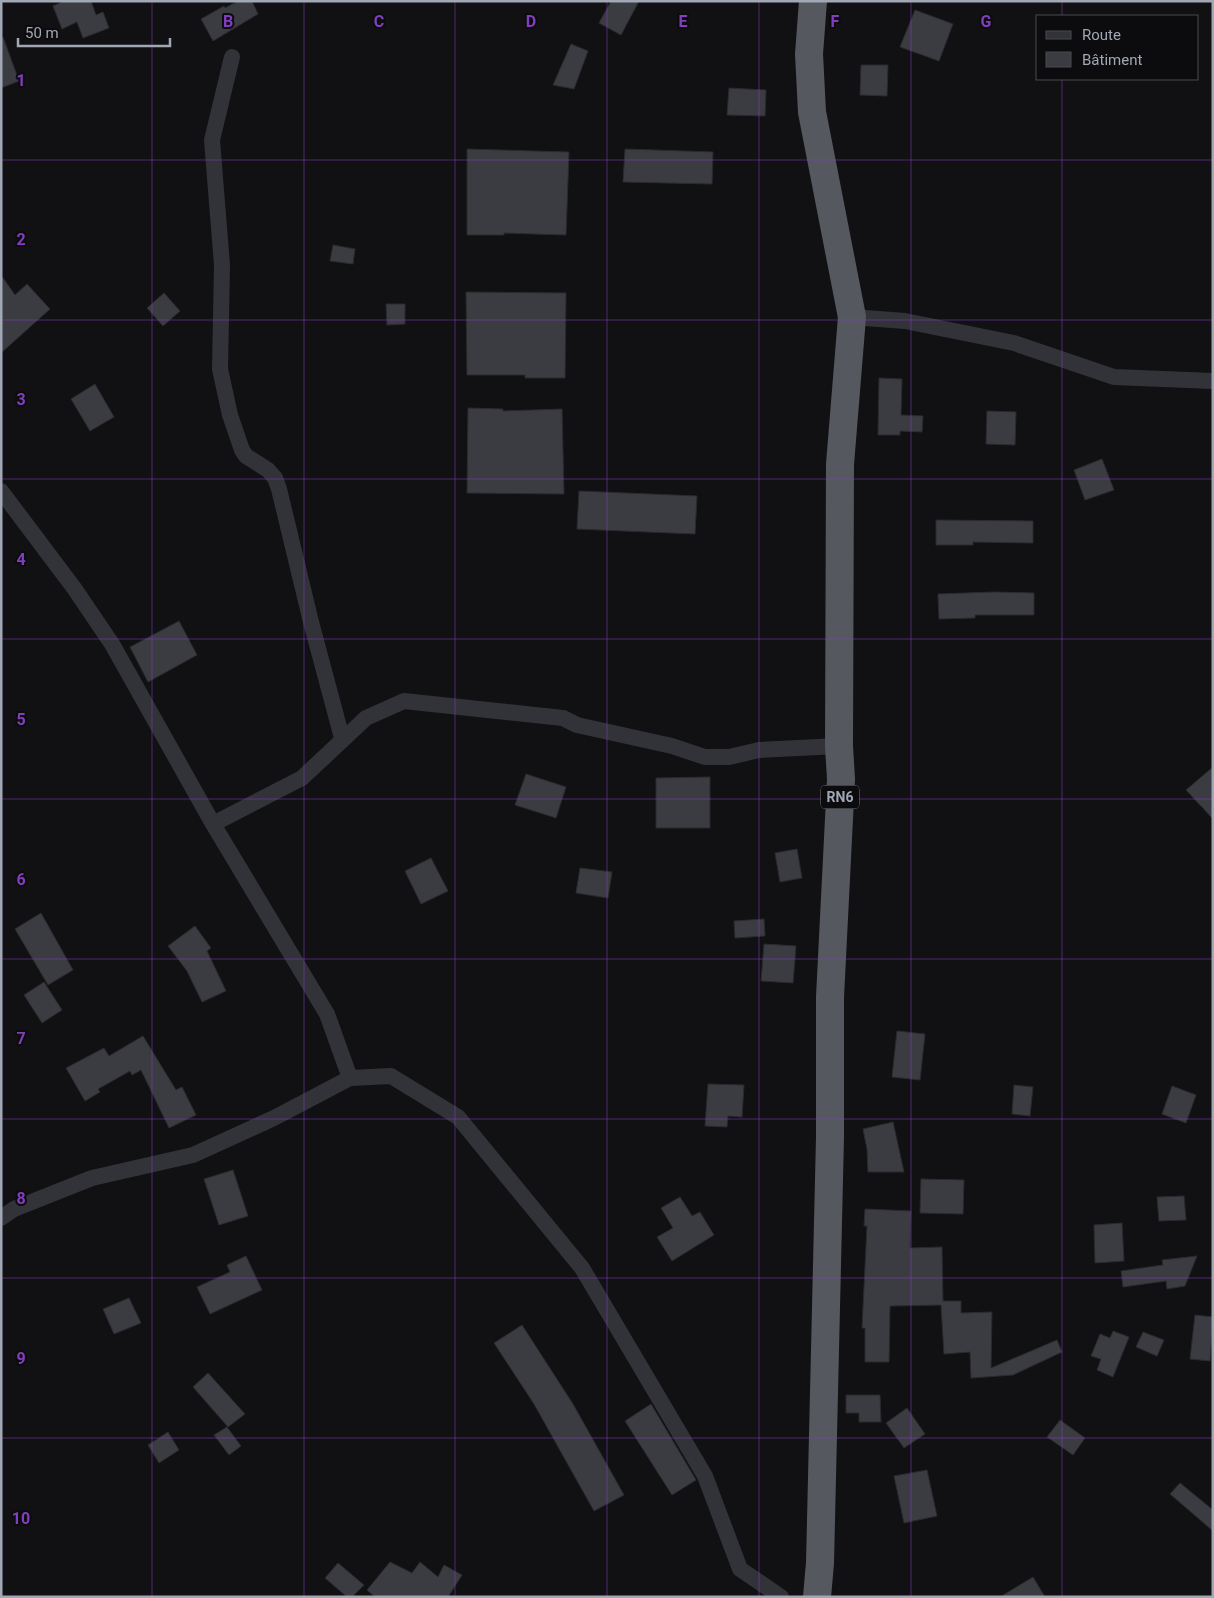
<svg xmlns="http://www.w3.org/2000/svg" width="1214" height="1598" viewBox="0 0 1214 1598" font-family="Roboto,sans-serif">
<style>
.building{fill:#3b3c41;stroke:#2b2b2f}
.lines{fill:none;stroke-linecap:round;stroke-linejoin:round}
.minor{stroke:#323338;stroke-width:16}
.trunk{stroke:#565860;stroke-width:28}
.grid{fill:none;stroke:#813ebe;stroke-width:1;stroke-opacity:0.55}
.labels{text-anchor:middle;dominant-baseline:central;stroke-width:4;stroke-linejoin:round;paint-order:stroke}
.shield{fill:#0c0c0e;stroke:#757883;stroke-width:1}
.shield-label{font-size:14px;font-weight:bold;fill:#a2a7b5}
.grid-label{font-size:16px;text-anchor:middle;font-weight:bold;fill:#813ebe;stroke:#0c0c0e;stroke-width:4;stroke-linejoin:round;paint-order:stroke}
</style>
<rect width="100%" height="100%" fill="#111113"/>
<!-- building -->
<path class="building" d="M 64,1 L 91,1 L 96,15 L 103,12 L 109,28 L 83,38 L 77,22 L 62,29 L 53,6 Z
M 238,1 L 252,1 L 258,14 L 213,41 L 201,19 L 224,6 L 225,8 Z
M 611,1 L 639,1 L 621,35 L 599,23 Z
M 915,10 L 953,24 L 939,61 L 900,47 Z
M 3,37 L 19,81 L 1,88 L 1,38 Z
M 571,44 L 588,51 L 574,89 L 553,85 Z
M 861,65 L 888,65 L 887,96 L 860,95 Z
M 729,88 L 766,90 L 765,116 L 727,115 Z
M 467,149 L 569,152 L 566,235 L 504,233 L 504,235 L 467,235 Z
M 625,149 L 713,152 L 712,184 L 623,182 Z
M 333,245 L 355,249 L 353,264 L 330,261 Z
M 1,275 L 15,295 L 27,284 L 50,309 L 1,353 Z
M 466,292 L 566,293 L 565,378 L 525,378 L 525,375 L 467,375 Z
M 164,293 L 180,311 L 163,326 L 147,308 Z
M 386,304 L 405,304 L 405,324 L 387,325 Z
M 879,378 L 902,379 L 901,415 L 923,416 L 922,432 L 900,431 L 900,435 L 878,435 Z
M 95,384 L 114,417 L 90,431 L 71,399 Z
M 468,408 L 503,409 L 503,411 L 562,409 L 564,494 L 467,493 Z
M 987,411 L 1016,412 L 1015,445 L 986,444 Z
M 1102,459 L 1114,490 L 1085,500 L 1074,470 Z
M 579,491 L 697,496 L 695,534 L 577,529 Z
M 936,520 L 1033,521 L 1033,543 L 973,542 L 973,545 L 936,545 Z
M 994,592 L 1034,593 L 1034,615 L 975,615 L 975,618 L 939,619 L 938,594 Z
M 179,621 L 197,655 L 148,682 L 130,647 Z
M 1213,767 L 1213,819 L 1186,790 Z
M 526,774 L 566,787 L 556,818 L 515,805 Z
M 710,777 L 710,828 L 656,828 L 656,778 Z
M 797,849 L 802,878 L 780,882 L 775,853 Z
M 431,858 L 448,891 L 421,904 L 405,871 Z
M 580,868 L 612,872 L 608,898 L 576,893 Z
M 41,913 L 73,970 L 48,985 L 15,929 Z
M 764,919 L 765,936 L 735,938 L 734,921 Z
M 195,926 L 211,948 L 207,951 L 226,991 L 202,1002 L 187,971 L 168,946 Z
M 764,944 L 796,946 L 793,983 L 761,981 Z
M 44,982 L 62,1010 L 42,1023 L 24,995 Z
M 897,1031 L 925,1034 L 920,1080 L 892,1077 Z
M 143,1036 L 176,1090 L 182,1087 L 196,1115 L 169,1128 L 141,1070 L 132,1075 L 130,1071 L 98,1089 L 100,1092 L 85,1101 L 66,1068 L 104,1048 L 109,1056 Z
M 708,1084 L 744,1085 L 742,1117 L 728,1116 L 727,1127 L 705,1126 Z
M 1014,1085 L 1033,1087 L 1030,1116 L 1012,1114 Z
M 1172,1086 L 1196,1095 L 1186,1123 L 1162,1114 Z
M 893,1122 L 904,1172 L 868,1172 L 867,1149 L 863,1129 Z
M 233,1170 L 248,1216 L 219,1225 L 204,1179 Z
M 921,1179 L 964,1180 L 963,1214 L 920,1213 Z
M 1184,1196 L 1186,1220 L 1159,1221 L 1157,1197 Z
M 680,1197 L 692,1216 L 700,1212 L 714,1235 L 672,1261 L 657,1237 L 673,1228 L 661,1208 Z
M 865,1209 L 911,1211 L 910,1248 L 942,1247 L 943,1301 L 961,1301 L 961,1313 L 992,1312 L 991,1368 L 1057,1340 L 1062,1352 L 1013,1375 L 971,1378 L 970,1352 L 944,1354 L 941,1305 L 890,1306 L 889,1362 L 865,1362 L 865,1328 L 862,1328 L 867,1226 L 864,1226 Z
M 1122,1223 L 1124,1261 L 1095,1263 L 1094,1225 Z
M 246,1256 L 262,1290 L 210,1314 L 197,1287 L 230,1272 L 227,1265 Z
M 1197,1256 L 1185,1286 L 1167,1289 L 1166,1281 L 1123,1287 L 1121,1271 L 1163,1265 L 1162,1260 Z
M 129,1298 L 141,1323 L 114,1334 L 103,1309 Z
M 1195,1315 L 1213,1317 L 1210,1361 L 1190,1359 Z
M 522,1325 L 573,1404 L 624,1495 L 594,1511 L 534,1404 L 494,1343 Z
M 1113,1331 L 1129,1337 L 1113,1377 L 1097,1370 L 1101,1359 L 1091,1356 L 1100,1334 L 1110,1338 Z
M 1143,1332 L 1164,1340 L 1157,1356 L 1136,1347 Z
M 208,1373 L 245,1414 L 228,1427 L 193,1387 Z
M 846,1395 L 880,1395 L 881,1422 L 859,1422 L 859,1413 L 846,1413 Z
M 651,1404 L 696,1480 L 672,1495 L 625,1421 Z
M 907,1408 L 925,1434 L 904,1448 L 886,1423 Z
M 1060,1420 L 1085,1438 L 1073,1455 L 1047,1437 Z
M 227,1427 L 241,1446 L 229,1455 L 214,1435 Z
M 168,1432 L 179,1450 L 159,1463 L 148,1445 Z
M 927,1470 L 937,1516 L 904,1523 L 894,1476 Z
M 1180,1483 L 1213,1510 L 1213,1531 L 1170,1494 Z
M 390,1562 L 412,1573 L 420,1562 L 438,1577 L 444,1565 L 462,1575 L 448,1597 L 375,1597 L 367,1590 Z
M 338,1563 L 364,1585 L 352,1597 L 347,1597 L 325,1578 Z
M 1033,1577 L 1045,1597 L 1000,1597 Z"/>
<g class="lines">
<!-- minor -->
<path class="minor" d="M 232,57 L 212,140 L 222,265 L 220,369 L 230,415 L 242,450 L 246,456 L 268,470 L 275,478 L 279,489 L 311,622 L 342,738
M 852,317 L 905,321 L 1014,343 L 1114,377 L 1213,381
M 1,491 L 74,588 L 112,644 L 213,824 L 327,1014 L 350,1078
M 213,824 L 302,778 L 366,718 L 404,701 L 563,718 L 577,725 L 672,746 L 705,757 L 729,757 L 759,750 L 839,746
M 1,1218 L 14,1209 L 92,1178 L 193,1155 L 274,1118 L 350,1078 L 391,1076 L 458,1117 L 582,1268 L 705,1476 L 740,1569 L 781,1597"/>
<!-- trunk -->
<path class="trunk" d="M 813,1 L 809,54 L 812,112 L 852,317 L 840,464 L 839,746 L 841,779 L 830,997 L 830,1137 L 820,1563 L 817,1597"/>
</g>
<!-- grid -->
<path class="grid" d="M 152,1 L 152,1597M 304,1 L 304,1597M 455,1 L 455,1597M 607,1 L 607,1597M 759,1 L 759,1597M 911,1 L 911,1597M 1062,1 L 1062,16M 1062,79 L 1062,1597M 1,160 L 1213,160M 1,320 L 1213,320M 1,479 L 1213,479M 1,639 L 1213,639M 1,799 L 1213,799M 1,959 L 1213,959M 1,1119 L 1213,1119M 1,1278 L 1213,1278M 1,1438 L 1213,1438"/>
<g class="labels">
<!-- shield labels -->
<rect class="shield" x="821" y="785.5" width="38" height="23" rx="4"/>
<g class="shield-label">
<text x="840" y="797">RN6</text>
</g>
</g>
<g class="grid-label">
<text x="228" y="27">B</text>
<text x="379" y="27">C</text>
<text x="531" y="27">D</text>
<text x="683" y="27">E</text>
<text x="835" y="27">F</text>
<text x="986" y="27">G</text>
<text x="21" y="86">1</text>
<text x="21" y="245">2</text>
<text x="21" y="405">3</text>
<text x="21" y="565">4</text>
<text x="21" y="725">5</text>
<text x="21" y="885">6</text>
<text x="21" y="1044">7</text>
<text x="21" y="1204">8</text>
<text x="21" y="1364">9</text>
<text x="21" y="1524">10</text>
</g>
<!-- border -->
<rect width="1214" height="1598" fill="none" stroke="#a2a7b5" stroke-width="5"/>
<!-- legend -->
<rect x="1036" y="15" width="162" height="65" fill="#0c0c0e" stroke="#484a51"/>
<rect x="1046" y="31" width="25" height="8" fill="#323338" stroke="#484a51"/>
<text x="1082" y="40" font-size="15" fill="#a2a7b5">Route</text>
<rect x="1046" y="52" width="25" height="15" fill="#3b3c41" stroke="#484a51"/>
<text x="1082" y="65" font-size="15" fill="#a2a7b5">Bâtiment</text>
<!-- scale -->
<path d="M18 38v8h152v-8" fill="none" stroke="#a2a7b5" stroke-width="2.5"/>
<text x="25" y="38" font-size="15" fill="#a2a7b5" stroke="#0c0c0e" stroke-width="4" paint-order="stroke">50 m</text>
</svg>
